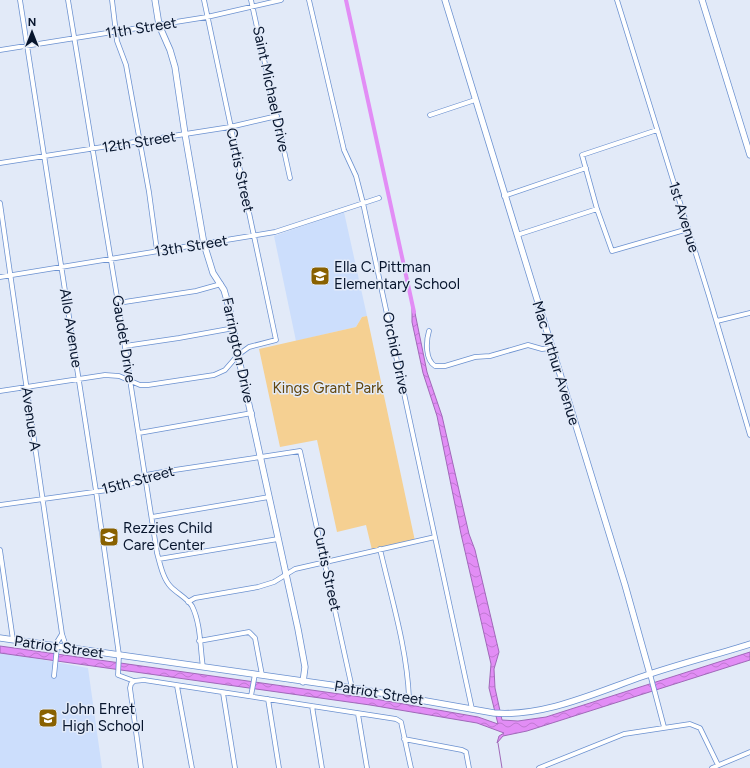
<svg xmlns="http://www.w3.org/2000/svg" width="750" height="768" viewBox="0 0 750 768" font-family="Figtree,sans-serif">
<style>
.built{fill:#ccdefc}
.green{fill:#f5d092}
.water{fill:url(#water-waves);stroke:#a069b9}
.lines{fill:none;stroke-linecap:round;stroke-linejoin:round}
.stream{stroke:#a069b9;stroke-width:1}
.canal{stroke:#e28df5;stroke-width:4}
.street-casing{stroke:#6b91d0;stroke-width:5.5}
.secondary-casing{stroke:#6b91d0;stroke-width:7}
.street{stroke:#fff;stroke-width:4}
.secondary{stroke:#fff;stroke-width:5.5}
.labels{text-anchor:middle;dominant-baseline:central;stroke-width:3;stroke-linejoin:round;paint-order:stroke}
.street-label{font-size:15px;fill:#07152d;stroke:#e2eaf8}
.poi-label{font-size:15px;fill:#07152d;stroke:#e2eaf8;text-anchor:start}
.park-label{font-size:15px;fill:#62460d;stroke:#e2eaf8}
</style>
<defs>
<pattern id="water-waves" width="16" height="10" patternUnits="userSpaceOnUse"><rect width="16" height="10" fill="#e28df5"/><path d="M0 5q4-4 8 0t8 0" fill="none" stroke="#c079d2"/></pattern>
</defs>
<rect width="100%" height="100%" fill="#e2eaf8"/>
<!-- built -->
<path class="built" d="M 344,212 L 367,316 L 362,317 L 356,327 L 296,341 L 274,236 Z
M 0,652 L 88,668 L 102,768 L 0,768 Z"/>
<!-- green -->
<path class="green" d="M 367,316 L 415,541 L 372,550 L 366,525 L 337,532 L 317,440 L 280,447 L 259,349 L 356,327 L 362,317 Z"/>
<!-- water -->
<path class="water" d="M 412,308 L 414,308 L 427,372 L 442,416 L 469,534 L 475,550 L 499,652 L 494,669 L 495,688 L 502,720 L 518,721 L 546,717 L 750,652 L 750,660 L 527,731 L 503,736 L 497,743 L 499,736 L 504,733 L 477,723 L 370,705 L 0,653 L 0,646 L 375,699 L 478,717 L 498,724 L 489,688 L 491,664 L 461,534 L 437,416 L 423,373 L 412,322 Z"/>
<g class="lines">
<!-- stream -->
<path class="stream" d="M 498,743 L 502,768"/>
<!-- canal -->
<path class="canal" d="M 346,0 L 414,312"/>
<defs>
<path id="street" d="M 20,0 L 96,491 L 119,655 L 118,675 L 134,681 L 144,680 L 396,719 L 401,722 L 411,768
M 68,0 L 118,303 L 157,553 C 160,564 163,579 171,587 C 178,594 187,598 192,606 C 201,624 200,648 203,667
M 112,0 L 117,41 L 126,65 L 149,192 L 157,251
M 251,0 L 290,178
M 309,0 L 344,150 L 356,176 L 363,203 L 472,709
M 617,0 L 709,296 L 750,435
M 0,50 L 207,17 L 281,0
M 430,115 L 475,100
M 657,130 L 582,155 L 597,209 L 612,251 L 688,229
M 0,163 L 230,127 L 277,116
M 504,196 L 586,168
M 0,203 L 62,634 L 67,649
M 517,235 L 597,209
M 0,277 L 275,232 L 379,198
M 118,303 L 196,291 L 221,284
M 717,321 L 750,313
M 429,331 C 426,341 425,360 435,366 L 445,366 L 475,357 L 490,356 L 528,345 L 542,349 L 551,348
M 125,346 L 179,338 L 234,328
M 0,391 L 105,375 L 119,376 L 140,385 L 148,385 L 214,375 L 225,370 L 238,355 L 249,347 L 276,340 L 204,0
M 139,433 L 252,413
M 0,505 L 115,489 L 136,482 L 146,475 L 168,471 L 300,451 L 352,688
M 152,517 L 269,497
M 380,549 C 391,597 407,648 409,698
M 0,550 L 13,640
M 159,559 L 278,539
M 188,602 L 195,598 L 258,587 L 274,582 L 295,569 L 435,537
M 199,641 L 249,632 L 255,638 L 262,675
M 54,647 L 62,634
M 650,674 L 664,727
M 54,676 L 57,647
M 134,681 L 131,684 L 130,688 L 141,768
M 177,686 L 192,768
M 223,693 L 235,768
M 251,696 L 255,674
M 268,699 L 279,768
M 312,706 L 322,768
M 358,714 L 367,768
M 404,739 L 462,750 L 466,752 L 469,768
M 539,768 L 624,734 L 690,724 L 700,728 L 718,765
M 712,768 L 750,752"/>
<path id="secondary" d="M 155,0 L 159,25 L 170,50 L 175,67 L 185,134 L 204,244 L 213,273 L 224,290 L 229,307 L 238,355 L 298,629 L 305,667 L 303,682
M 445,0 L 625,585 L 650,674
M 702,0 L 750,155
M 0,638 L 352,688 L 494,713 C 545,717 597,692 644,676 C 679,664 715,655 750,644"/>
</defs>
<!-- street casing -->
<use href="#street" class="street-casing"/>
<!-- secondary casing -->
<use href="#secondary" class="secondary-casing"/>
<!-- street -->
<use href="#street" class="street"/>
<!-- secondary -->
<use href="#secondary" class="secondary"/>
</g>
<!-- icons -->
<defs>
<symbol id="school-square" viewBox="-11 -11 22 22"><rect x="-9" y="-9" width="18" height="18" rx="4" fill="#896100" stroke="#e2eaf8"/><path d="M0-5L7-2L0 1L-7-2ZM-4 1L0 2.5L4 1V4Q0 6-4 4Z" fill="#fff"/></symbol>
</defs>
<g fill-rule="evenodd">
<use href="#school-square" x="309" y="265" width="22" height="22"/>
<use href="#school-square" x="98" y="526" width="22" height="22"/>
<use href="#school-square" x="37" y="707" width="22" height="22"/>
</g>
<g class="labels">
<!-- street labels -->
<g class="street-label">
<text transform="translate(141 28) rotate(-9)">11th Street</text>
<text transform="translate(271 89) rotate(78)">Saint Michael Drive</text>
<text transform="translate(139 142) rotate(-9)">12th Street</text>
<text transform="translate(240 170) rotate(78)">Curtis Street</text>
<text transform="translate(684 217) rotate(73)">1st Avenue</text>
<text transform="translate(191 246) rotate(-9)">13th Street</text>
<text transform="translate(71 328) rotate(81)">Allo Avenue</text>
<text transform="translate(124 339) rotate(81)">Gaudet Drive</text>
<text transform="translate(238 350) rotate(78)">Farrington Drive</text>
<text transform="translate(396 353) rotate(78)">Orchid Drive</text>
<text transform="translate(556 363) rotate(73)">Mac Arthur Avenue</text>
<text transform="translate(31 419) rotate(82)">Avenue A</text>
<text transform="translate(138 480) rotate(-15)">15th Street</text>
<text transform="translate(327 569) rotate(78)">Curtis Street</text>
<text transform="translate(59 647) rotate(8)">Patriot Street</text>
<text transform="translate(379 693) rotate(9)">Patriot Street</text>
</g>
<!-- poi labels -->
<g class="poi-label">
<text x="334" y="267">Ella C. Pittman<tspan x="334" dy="17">Elementary School</tspan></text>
<text x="123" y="528">Rezzies Child<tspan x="123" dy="17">Care Center</tspan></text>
<text x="62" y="709">John Ehret<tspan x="62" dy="17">High School</tspan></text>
</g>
<!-- park labels -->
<g class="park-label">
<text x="328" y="388">Kings Grant Park</text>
</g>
</g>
<!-- north arrow -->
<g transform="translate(32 32)" stroke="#e2eaf8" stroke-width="3" paint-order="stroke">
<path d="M0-3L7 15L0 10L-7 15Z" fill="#07152d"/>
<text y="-6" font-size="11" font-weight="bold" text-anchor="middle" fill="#07152d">N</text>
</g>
</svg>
